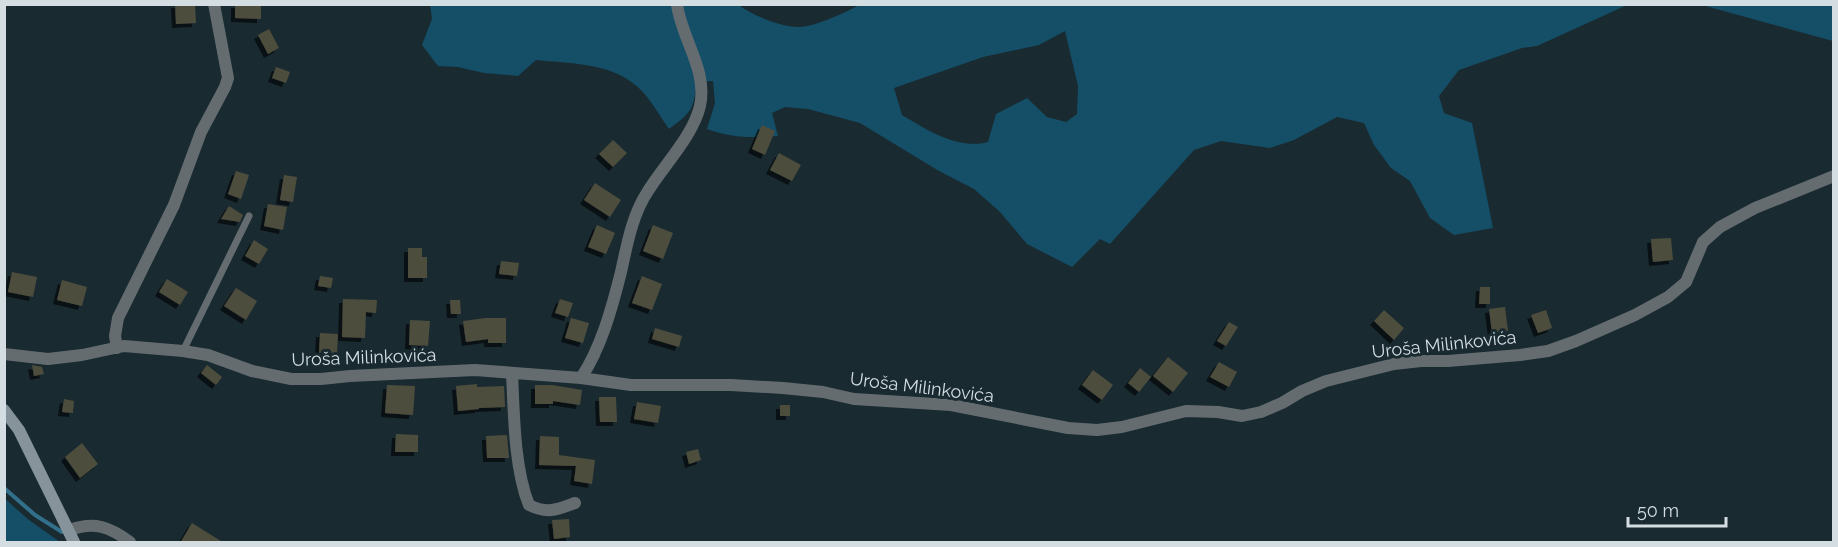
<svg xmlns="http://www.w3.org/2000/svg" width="1838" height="547" viewBox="0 0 1838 547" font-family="Raleway,sans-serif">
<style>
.green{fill:#154f67;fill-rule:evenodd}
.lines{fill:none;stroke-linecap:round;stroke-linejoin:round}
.stream{stroke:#326f8a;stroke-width:4}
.building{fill:#4e4d3d;filter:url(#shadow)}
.lane{stroke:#646c70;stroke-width:7}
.street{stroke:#646c70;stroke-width:12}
.secondary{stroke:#87939a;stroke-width:12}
.labels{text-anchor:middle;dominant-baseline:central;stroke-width:6;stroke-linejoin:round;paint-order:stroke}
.street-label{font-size:18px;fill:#d3dde2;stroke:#192a31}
</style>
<defs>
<filter id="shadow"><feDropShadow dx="-4" dy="4" stdDeviation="0" flood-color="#0009"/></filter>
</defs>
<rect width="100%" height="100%" fill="#192a31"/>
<!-- green -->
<path class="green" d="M 430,4 L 739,5 C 752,15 782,28 800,27 C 814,27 847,12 861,4 L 1627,5 L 1537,46 L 1522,48 L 1459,70 L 1439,96 L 1444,113 L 1472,123 L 1493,228 L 1454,235 L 1430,218 L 1410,181 L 1391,168 L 1374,145 L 1364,123 L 1337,117 L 1294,140 L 1270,148 L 1221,141 L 1194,150 L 1110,244 L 1100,239 L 1072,267 L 1027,244 L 1000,212 L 974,189 L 939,171 L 860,123 L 808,109 L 785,107 L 772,113 L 778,136 C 753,138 731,138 707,129 L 715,103 L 713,81 L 697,82 C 693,110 692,112 669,129 C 660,116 652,102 642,91 C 614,62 573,64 536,60 L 518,76 L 484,73 L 458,67 L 438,66 L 422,45 L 432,19 ZM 1065,31 L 1078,86 L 1077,114 L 1066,122 L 1047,117 L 1027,98 L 996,114 L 988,142 C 958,150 927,130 902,115 L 894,88 L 983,57 L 1039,45 Z
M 1702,5 L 1833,5 L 1833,41 Z
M 4,498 L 29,520 L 60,542 L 5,542 Z"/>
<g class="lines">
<!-- stream -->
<path class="stream" d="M 4,488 L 35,515 L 62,532"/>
</g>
<!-- building -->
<path class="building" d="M 175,4 L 195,4 L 196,23 L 176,24 Z
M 235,4 L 261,4 L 261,19 L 235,18 Z
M 269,29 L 279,48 L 268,54 L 258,35 Z
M 276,67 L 290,72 L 286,83 L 272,78 Z
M 762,125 L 775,131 L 765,155 L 752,149 Z
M 613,140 L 627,153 L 613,167 L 599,154 Z
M 779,153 L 801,165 L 792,181 L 770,170 Z
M 236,171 L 249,175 L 241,199 L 228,194 Z
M 284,175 L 297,177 L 293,202 L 280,200 Z
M 595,183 L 621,200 L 610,217 L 584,200 Z
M 268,204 L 287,207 L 283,230 L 264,226 Z
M 229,206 L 243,215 L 240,222 L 221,219 Z
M 597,225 L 615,233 L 606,254 L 588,247 Z
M 653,225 L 673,233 L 663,259 L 643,251 Z
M 1671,238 L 1673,260 L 1653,262 L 1651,239 Z
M 254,240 L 268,249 L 259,264 L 245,256 Z
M 408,248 L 422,248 L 422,257 L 427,257 L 427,278 L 408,278 Z
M 501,261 L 519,263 L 517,276 L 499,274 Z
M 12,272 L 37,277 L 33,297 L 8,292 Z
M 320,276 L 333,278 L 331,288 L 318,286 Z
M 642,276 L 662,284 L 652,310 L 632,303 Z
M 167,279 L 188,292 L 180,305 L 159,292 Z
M 62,280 L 87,287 L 82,306 L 57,300 Z
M 1480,287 L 1490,287 L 1490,304 L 1479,304 Z
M 236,288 L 257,301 L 246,320 L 224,306 Z
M 343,299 L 377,300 L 376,313 L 366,312 L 365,338 L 342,337 Z
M 560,299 L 573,303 L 568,317 L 555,313 Z
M 450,300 L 460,300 L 461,314 L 451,314 Z
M 1505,307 L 1508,331 L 1492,333 L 1489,309 Z
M 1384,310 L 1404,328 L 1394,340 L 1374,321 Z
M 1546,310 L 1552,328 L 1538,333 L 1531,315 Z
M 486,318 L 506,318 L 506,343 L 488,343 L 488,339 L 466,342 L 463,321 Z
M 571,318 L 589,323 L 583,343 L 565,338 Z
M 410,320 L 430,321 L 428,346 L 409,345 Z
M 1229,322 L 1238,327 L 1226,346 L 1217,341 Z
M 655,328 L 682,336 L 679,347 L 652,339 Z
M 320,333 L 338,334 L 337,353 L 319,353 Z
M 1168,357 L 1188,373 L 1173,392 L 1153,376 Z
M 1219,362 L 1237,372 L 1229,387 L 1210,377 Z
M 32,365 L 42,367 L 44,374 L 34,376 Z
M 207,365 L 222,377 L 216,385 L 201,373 Z
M 1140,368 L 1151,377 L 1139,392 L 1128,383 Z
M 1093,370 L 1113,385 L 1102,400 L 1082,385 Z
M 477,384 L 477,387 L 504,386 L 505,407 L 479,408 L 479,409 L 458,411 L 456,386 Z
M 387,385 L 415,386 L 413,415 L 385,413 Z
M 535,385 L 552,385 L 582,390 L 580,405 L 553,401 L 553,404 L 535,404 Z
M 599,397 L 616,397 L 617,422 L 600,422 Z
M 64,399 L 74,401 L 73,413 L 62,412 Z
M 637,402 L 661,406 L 658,423 L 634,419 Z
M 780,405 L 790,405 L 790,416 L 780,416 Z
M 396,434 L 418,435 L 418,452 L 395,452 Z
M 507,435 L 509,458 L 487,458 L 486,436 Z
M 540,436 L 559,437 L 559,455 L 595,460 L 592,484 L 574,481 L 576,466 L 539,465 Z
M 82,443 L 98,464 L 80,478 L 65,457 Z
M 698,449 L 701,460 L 689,464 L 686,452 Z
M 569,519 L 570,537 L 554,539 L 552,520 Z
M 192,523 L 224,543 L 180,543 Z"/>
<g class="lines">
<!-- lane -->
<path class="lane" d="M 183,351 L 249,216"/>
<!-- street -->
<path class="street" d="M 117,348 L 115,336 L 118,318 L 174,205 L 201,132 L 225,87 L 228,78 L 214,4
M 4,354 L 48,359 L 82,355 L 124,346 L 183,351 L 208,355 L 252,371 L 291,379 L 321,379 L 350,376 L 475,370 L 581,378 L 631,385 L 731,385 L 783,388 L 823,392 L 854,399 L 951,405 L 1068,428 L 1097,430 L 1122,427 L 1186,411 L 1218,412 L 1242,416 L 1261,412 L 1282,403 L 1302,391 L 1326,381 L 1394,364 L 1421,361 L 1448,361 L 1520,355 L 1548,351 L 1576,341 L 1635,315 L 1668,297 L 1686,282 L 1703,242 L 1720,227 L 1755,208 L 1834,176
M 512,373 C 514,413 514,468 529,505 C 547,514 556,510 575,503
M 581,378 C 601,348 612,308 621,272 C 627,245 632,215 648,191 C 664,165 693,136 700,106 C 708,70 681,38 677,4
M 70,530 C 94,521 110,527 130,542"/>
<!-- secondary -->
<path class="secondary" d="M 4,410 L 19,430 L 74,542"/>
</g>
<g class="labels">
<!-- street labels -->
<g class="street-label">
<text transform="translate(1444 344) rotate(-6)">Uroša Milinkovića</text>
<text transform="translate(364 357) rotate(-2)">Uroša Milinkovića</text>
<text transform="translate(922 387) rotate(7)">Uroša Milinkovića</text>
</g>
</g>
<!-- border -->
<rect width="1838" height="547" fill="none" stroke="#d3dde2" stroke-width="12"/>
<!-- scale -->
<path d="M1628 517v9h98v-9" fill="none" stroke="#d3dde2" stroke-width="3"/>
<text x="1637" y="517" font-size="18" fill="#d3dde2" stroke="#192a31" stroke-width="4.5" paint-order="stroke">50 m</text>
</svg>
